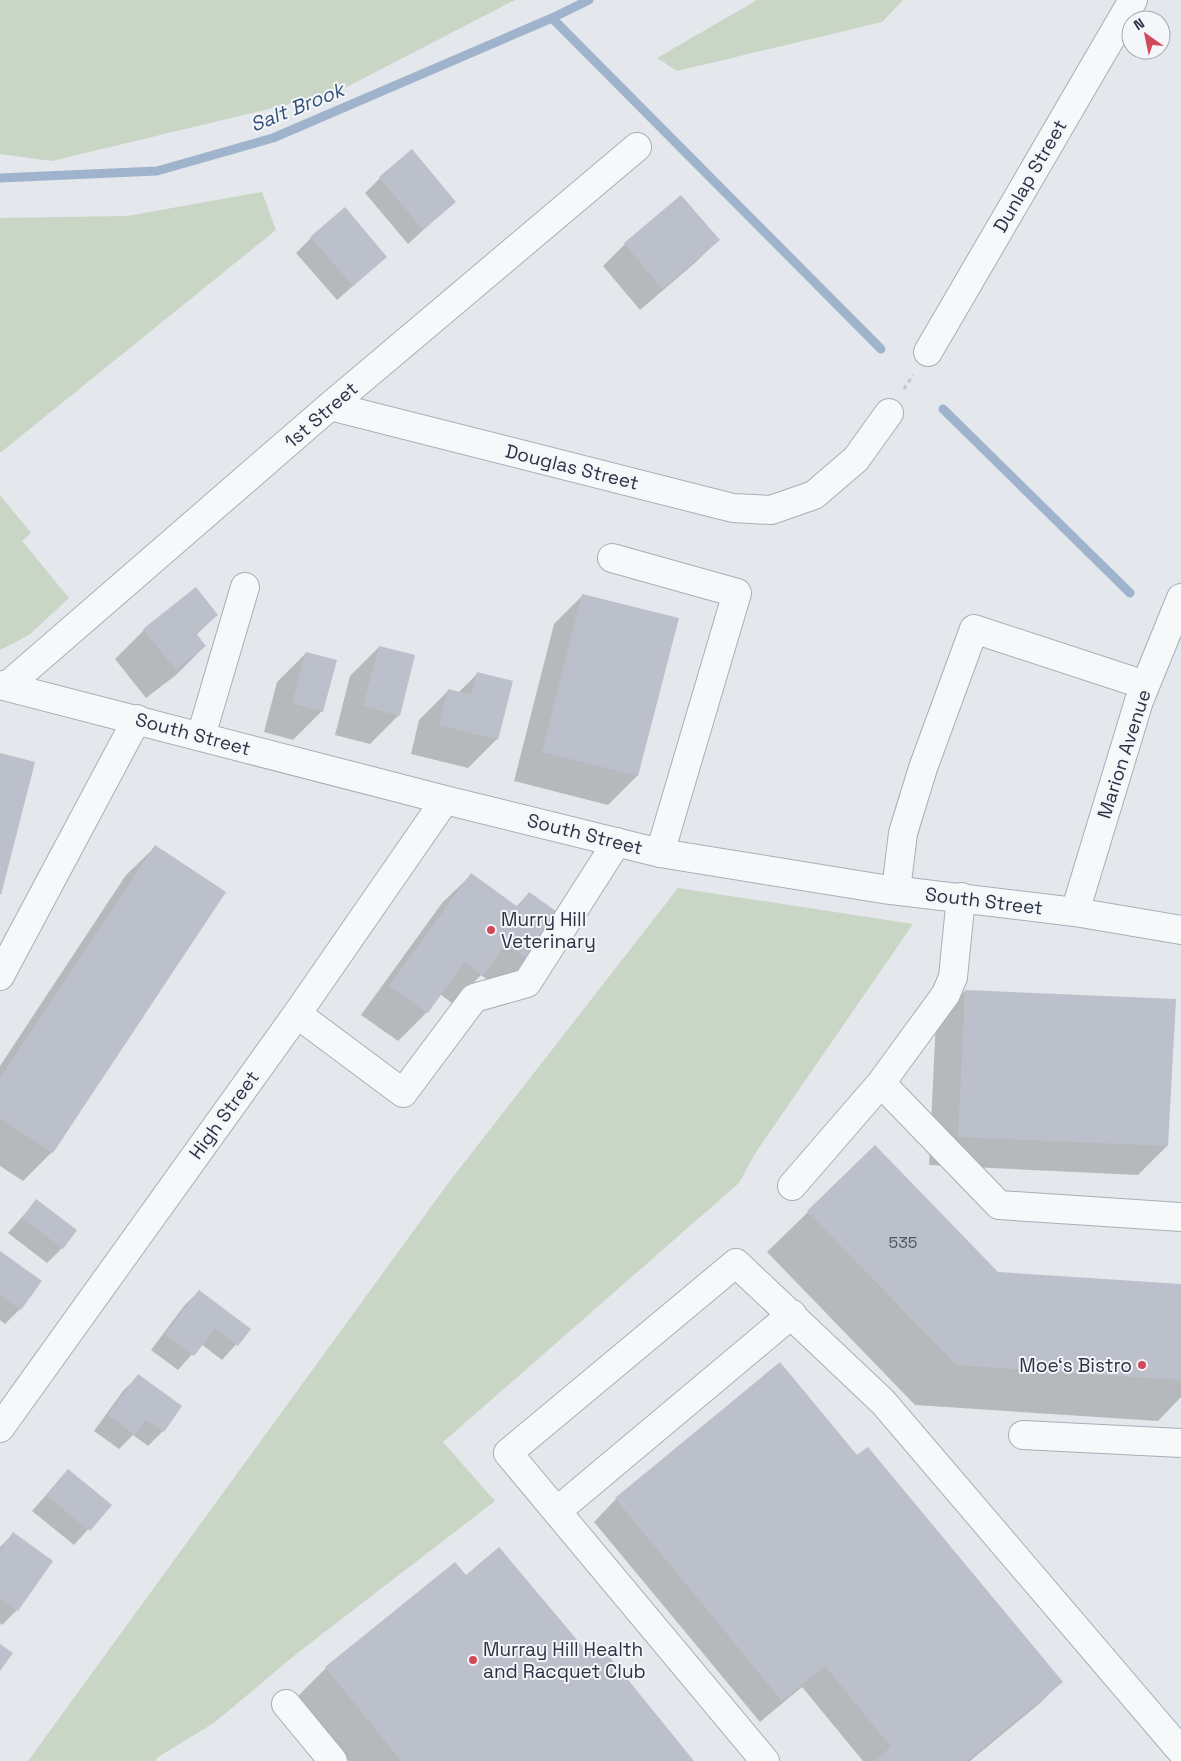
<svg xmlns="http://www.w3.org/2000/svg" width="1181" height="1761" viewBox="0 0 1181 1761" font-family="'Space Grotesk',sans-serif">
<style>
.green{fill:#c9d6c5}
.shadow{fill:#0003}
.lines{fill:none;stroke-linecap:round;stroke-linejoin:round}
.stream{stroke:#9fb4cc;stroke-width:9}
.building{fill:#bbc0ca}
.minor-casing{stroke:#a9aeb7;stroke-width:30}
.path{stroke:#c2c5cb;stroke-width:3;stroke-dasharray:4 4;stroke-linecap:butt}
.minor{stroke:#f7f8fa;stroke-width:28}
.poi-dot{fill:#d1495b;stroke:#f4f6f9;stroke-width:2}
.labels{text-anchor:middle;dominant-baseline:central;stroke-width:4;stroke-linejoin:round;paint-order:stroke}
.number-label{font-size:16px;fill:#4f5766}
.street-label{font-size:19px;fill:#2b3445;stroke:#f4f6f9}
.poi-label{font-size:19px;fill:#2b3445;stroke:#f4f6f9;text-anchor:start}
.water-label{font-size:20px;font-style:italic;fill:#34527a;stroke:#f4f6f9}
</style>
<rect width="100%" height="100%" fill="#e4e7ec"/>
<!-- green -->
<path class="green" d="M 0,0 L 515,0 L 335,93 L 52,161 L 0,154 Z
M 757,0 L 903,0 L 882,22 L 677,71 L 657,58 Z
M 262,192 L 276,230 L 0,453 L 0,218 L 127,216 Z
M 0,495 L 31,533 L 22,541 L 69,598 L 29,635 L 0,650 Z
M 678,888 L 913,924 L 756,1152 L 739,1183 L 443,1442 L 495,1501 L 300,1651 L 214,1723 L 158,1757 L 155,1761 L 28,1761 L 449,1182 Z"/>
<!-- shadow -->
<path class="shadow" d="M 380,178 L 454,202 L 408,244 L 365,193 Z
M 681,197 L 718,240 L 696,262 L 640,310 L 603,266 L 625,244 Z
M 311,238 L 386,257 L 337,300 L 296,253 Z
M 583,595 L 677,619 L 637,776 L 608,805 L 514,781 L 554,624 Z
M 217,615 L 196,635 L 205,646 L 176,675 L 146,698 L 115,659 L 144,630 Z
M 379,647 L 399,715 L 370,744 L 335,735 L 350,676 Z
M 306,653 L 322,711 L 293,740 L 264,732 L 277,682 Z
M 477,674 L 497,739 L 468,768 L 411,754 L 419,720 L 448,691 L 458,693 Z
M 155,847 L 52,1152 L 23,1181 L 0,1166 L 0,1066 L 126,875 Z
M 471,875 L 516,907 L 529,893 L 529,960 L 500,989 L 481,975 L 453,1004 L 440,994 L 427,1012 L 398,1041 L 361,1015 L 442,903 Z
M 965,991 L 1167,1146 L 1138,1175 L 929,1165 L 936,1020 Z
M 36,1201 L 62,1248 L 47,1263 L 8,1233 Z
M 808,1212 L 998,1274 L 1181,1286 L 1181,1397 L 1158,1421 L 915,1405 L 767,1252 Z
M 0,1252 L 20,1309 L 5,1324 L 0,1320 Z
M 199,1291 L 249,1330 L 222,1360 L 201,1344 L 178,1370 L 151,1350 L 184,1306 Z
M 780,1364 L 857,1457 L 1061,1682 L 1039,1704 L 970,1761 L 863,1761 L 802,1687 L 760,1722 L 594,1522 L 616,1499 Z
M 138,1376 L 180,1406 L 163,1431 L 148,1446 L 133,1435 L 119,1449 L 94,1431 L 123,1391 Z
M 68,1470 L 110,1505 L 74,1545 L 32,1511 Z
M 13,1534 L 17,1610 L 2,1625 L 0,1623 L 0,1547 Z
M 455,1564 L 466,1577 L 588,1654 L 692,1761 L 349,1761 L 297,1697 L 326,1668 Z"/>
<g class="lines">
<!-- stream -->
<path class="stream" d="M 552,18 L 881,349
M 0,178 L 157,171 L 273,138 L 552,18 L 589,0
M 943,409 L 1130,593"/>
</g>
<!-- building -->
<path class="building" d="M 412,149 L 456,202 L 423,230 L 379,177 Z
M 681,195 L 720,240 L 662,289 L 624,243 Z
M 345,207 L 387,257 L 353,286 L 310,237 Z
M 196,587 L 218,615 L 196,633 L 206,646 L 176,670 L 143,629 Z
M 582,594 L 679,618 L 638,776 L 542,752 Z
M 379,646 L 415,655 L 400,716 L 363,706 Z
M 306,652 L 337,660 L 323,712 L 292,703 Z
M 477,672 L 513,681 L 498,740 L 439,725 L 448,689 L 471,695 Z
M 0,753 L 35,762 L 1,895 L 0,894 Z
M 155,845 L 226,892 L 53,1153 L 0,1118 L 0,1078 Z
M 471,873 L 518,907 L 529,892 L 563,916 L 530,961 L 506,943 L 483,976 L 464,962 L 428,1013 L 389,986 Z
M 965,990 L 1176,999 L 1168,1146 L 958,1137 Z
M 875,1145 L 998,1272 L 1181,1284 L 1181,1380 L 956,1365 L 807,1211 Z
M 36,1199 L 77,1230 L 63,1249 L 22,1218 Z
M 0,1251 L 42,1281 L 21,1310 L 0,1295 Z
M 199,1290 L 251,1329 L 238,1346 L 215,1329 L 194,1356 L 165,1334 Z
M 780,1362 L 857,1455 L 868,1447 L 1063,1682 L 967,1761 L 874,1761 L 891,1747 L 825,1666 L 782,1701 L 615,1498 Z
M 138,1374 L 182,1406 L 164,1432 L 146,1420 L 135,1435 L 108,1415 Z
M 68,1469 L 112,1505 L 90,1531 L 46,1495 Z
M 13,1532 L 53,1561 L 18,1611 L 0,1598 L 0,1551 Z
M 499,1547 L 588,1653 L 599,1644 L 694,1761 L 401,1761 L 325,1667 L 455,1562 L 466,1575 Z
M 0,1644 L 13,1653 L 0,1671 Z"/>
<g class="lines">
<defs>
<path id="minor" d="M 928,352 L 1133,0
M 330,406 L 733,508 L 771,510 L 814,495 L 856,459 L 889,413
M 612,558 L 737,593 L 660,853
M 0,685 L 445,800 L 660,853 L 883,889 L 1075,912 L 1181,930
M 7,686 L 330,406 L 637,147
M 201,736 L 245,587
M 896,890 L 903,833 L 923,768 L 974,629 L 1145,685
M 1075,912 L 1139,701 L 1181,598
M 0,976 L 137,719
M 297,1014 L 403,1093 L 474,998 L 527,983 L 617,842
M 881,1083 L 999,1205 L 1181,1217
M 792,1186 L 881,1083 L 946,994 L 953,977 L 961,897
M 0,1428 L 297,1014 L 445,800
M 1023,1435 L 1181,1443
M 557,1511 L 792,1314
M 286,1704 L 333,1761
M 765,1761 L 508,1453 L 736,1263 L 883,1402 L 1181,1751"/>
</defs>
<!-- minor casing -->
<use href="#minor" class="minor-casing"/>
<!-- path -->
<path class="path" d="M 904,389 L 913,375"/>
<!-- minor -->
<use href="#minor" class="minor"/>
</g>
<!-- markers -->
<g class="poi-dot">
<circle cx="491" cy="930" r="5"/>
<circle cx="1142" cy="1365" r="5"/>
<circle cx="473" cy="1660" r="5"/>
</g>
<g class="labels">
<!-- number labels -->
<g class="number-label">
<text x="903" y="1242">535</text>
</g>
<!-- street labels -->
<g class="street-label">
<text transform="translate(1030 176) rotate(-60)">Dunlap Street</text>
<text transform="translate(321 415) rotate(-41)">1st Street</text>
<text transform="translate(572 467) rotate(14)">Douglas Street</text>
<text transform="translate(193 734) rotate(15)">South Street</text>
<text transform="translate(1124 754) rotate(-72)">Marion Avenue</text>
<text transform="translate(585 834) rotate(14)">South Street</text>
<text transform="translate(984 901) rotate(7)">South Street</text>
<text transform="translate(224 1115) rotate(-54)">High Street</text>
</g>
<!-- poi labels -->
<g class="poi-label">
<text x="501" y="919">Murry Hill<tspan x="501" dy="22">Veterinary</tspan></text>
<text x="1132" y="1365" text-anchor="end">Moe‘s Bistro</text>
<text x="483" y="1649">Murray Hill Health<tspan x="483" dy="22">and Racquet Club</tspan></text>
</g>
<!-- water labels -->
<g class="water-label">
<text transform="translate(297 107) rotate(-22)">Salt Brook</text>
</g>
</g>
<!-- north arrow -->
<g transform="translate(1146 35) rotate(327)"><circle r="24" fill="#f4f6f9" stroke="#a4a8b1"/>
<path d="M0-4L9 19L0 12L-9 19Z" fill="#d1495b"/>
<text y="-8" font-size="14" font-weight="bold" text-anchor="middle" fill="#2b3445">N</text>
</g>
</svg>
